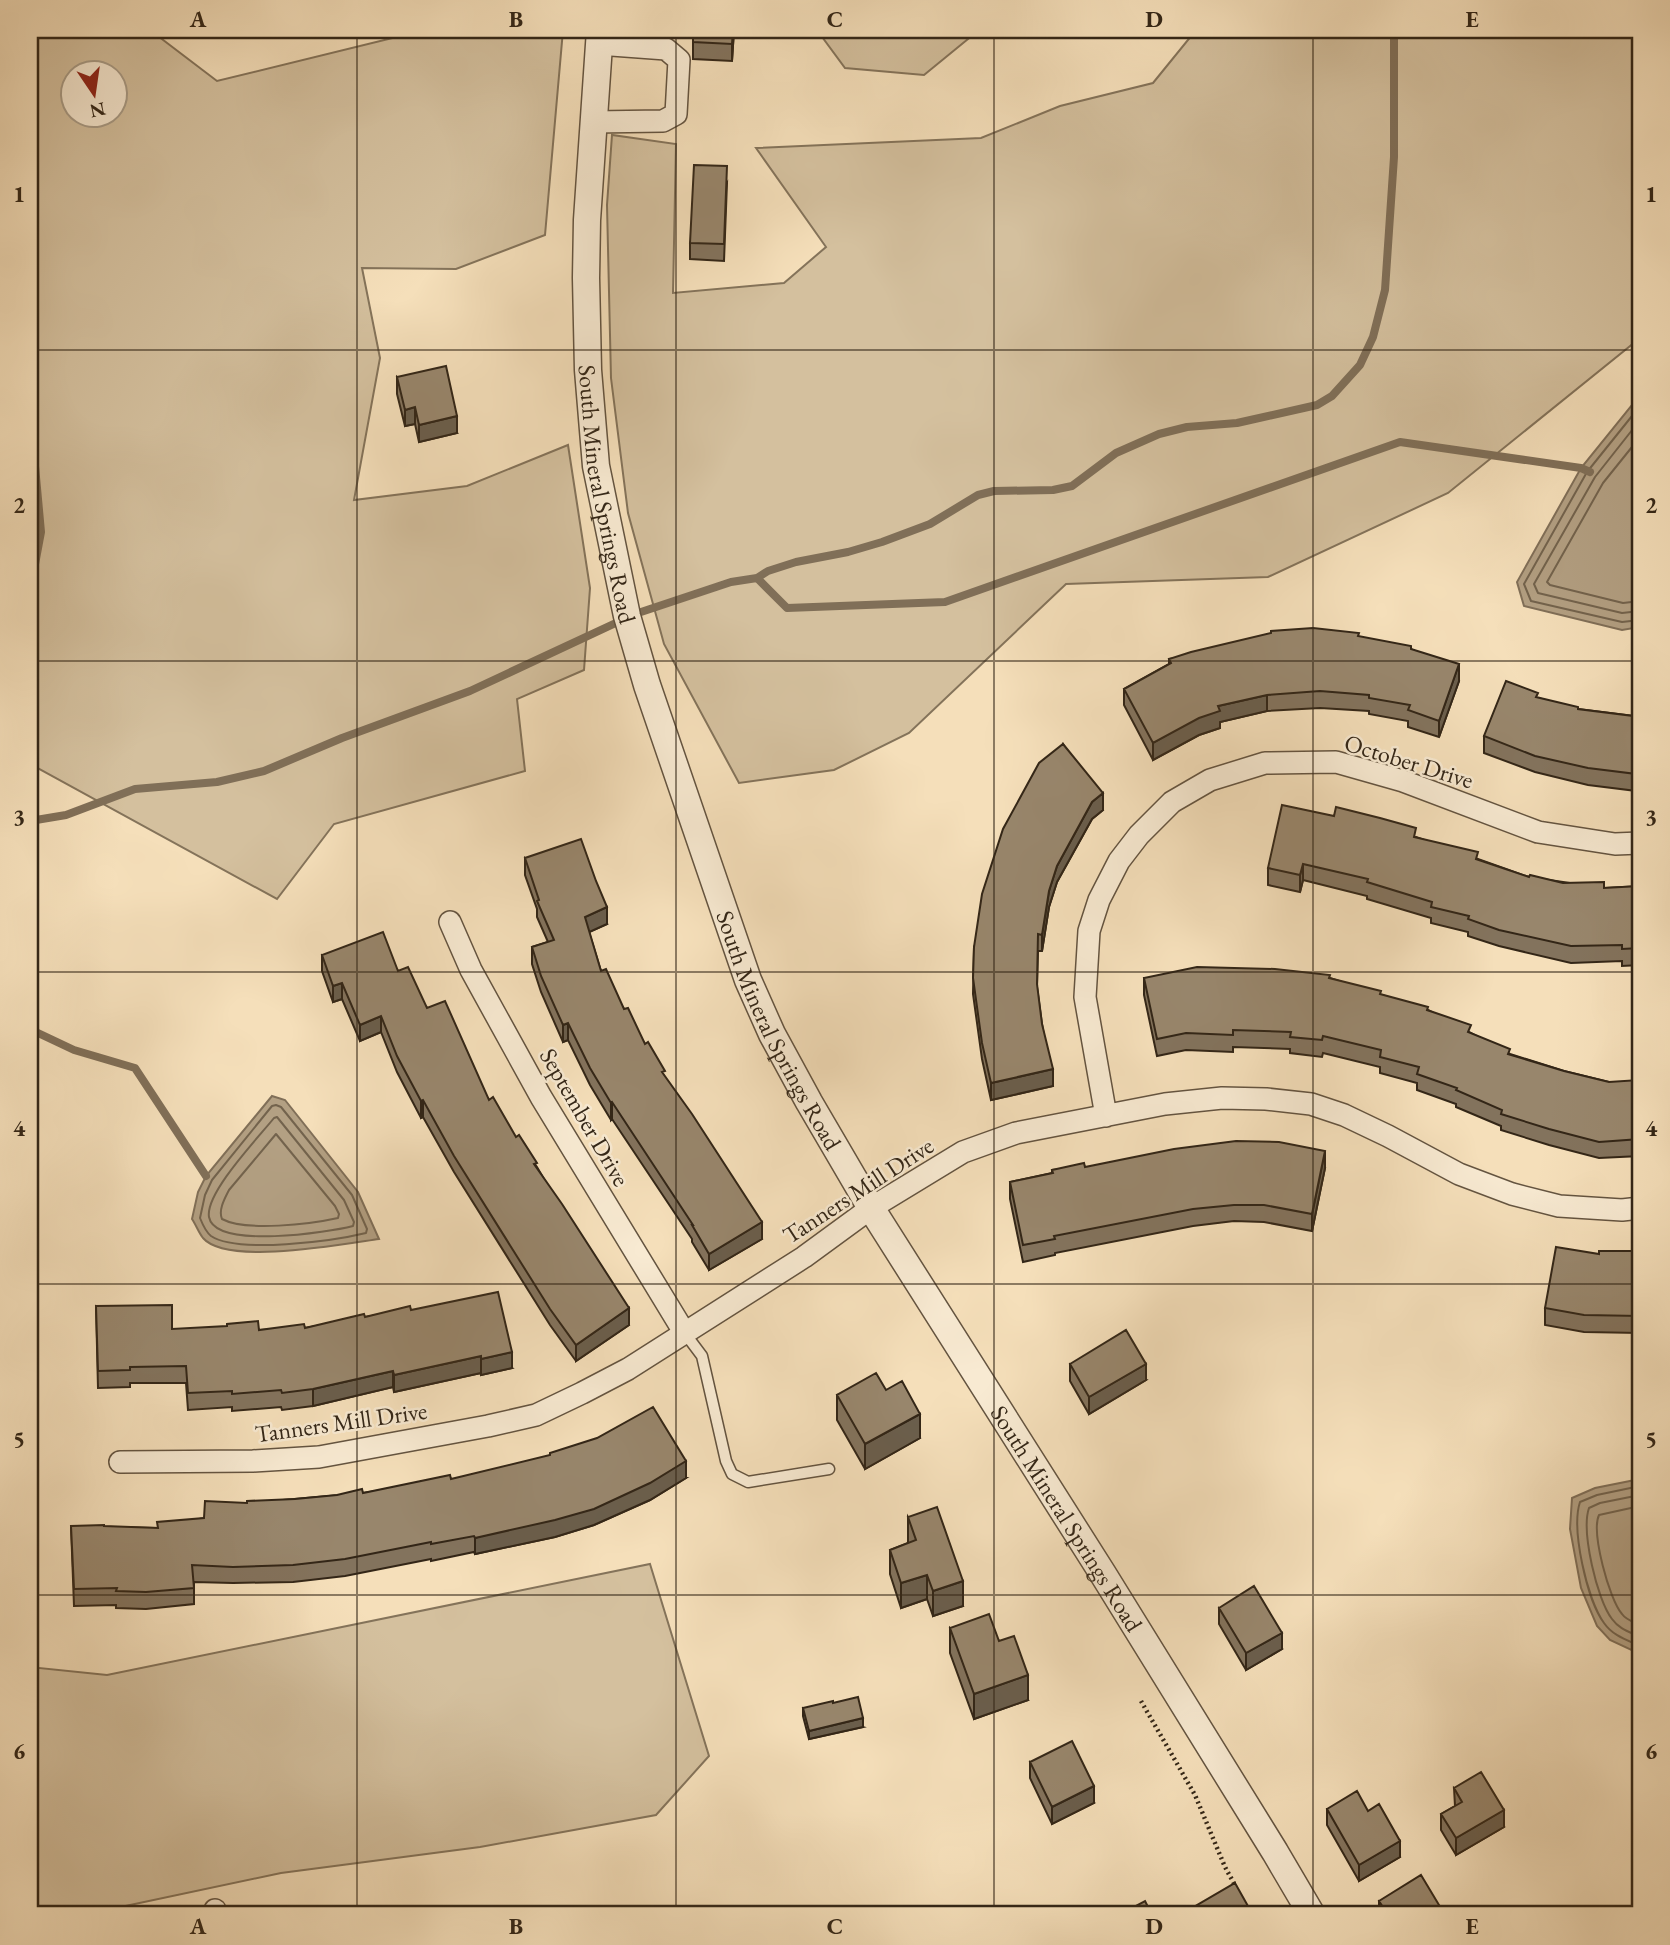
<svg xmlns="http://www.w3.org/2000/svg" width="1670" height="1945" viewBox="0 0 1670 1945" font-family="'EB Garamond',serif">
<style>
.green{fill:#d4c09e;stroke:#84735a;stroke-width:2;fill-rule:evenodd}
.water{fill:#b3a083;stroke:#806f58;stroke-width:2}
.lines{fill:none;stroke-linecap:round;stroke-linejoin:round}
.shore{stroke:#73634d;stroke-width:2}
.stream{stroke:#806f58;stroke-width:8}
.service-casing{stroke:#645440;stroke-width:13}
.minor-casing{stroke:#645440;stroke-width:24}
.tertiary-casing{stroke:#645440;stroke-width:29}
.path{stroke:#332617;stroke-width:4.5;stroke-dasharray:2 3.5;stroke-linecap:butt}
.service{stroke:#f8ead2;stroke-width:10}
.minor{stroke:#f8ead2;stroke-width:21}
.tertiary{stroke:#f8ead2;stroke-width:26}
.wall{fill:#83735d;stroke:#332617;stroke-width:2}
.shaded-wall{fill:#6a5e4c;stroke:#332617;stroke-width:2}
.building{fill:#98866c;stroke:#332617;stroke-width:2}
.grid{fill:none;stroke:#332617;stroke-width:2;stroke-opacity:0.55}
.labels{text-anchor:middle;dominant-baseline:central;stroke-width:5;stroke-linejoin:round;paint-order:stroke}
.street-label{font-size:24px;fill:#332617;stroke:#f8ead2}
.neatline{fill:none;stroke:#332617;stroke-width:2.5}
.grid-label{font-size:23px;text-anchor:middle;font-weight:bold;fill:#332617}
</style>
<rect width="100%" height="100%" fill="#f5dfba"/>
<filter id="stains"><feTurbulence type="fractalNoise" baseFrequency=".00286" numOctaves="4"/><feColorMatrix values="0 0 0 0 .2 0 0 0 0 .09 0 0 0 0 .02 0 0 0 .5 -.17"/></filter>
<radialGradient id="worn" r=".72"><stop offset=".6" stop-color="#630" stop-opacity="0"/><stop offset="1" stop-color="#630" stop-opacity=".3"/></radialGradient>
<!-- green -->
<path class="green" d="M 30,30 L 150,30 L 217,81 L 425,30 L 563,30 L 545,235 L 456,269 L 362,268 L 380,358 L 354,500 L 467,486 L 568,445 L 590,588 L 584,670 L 517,699 L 525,771 L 334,824 L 277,899 L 30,764 ZM 74,74 L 116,74 L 116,116 L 74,116 Z
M 817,30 L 979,30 L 924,75 L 845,68 Z
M 1196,30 L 1640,30 L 1640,338 L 1448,493 L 1268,577 L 1066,584 L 909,733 L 834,770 L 739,783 L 664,644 L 628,513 L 611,378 L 607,205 L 612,135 L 676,144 L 673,293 L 784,283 L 826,247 L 756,148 L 981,138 L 1060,106 L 1153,83 Z
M 650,1564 L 709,1756 L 656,1815 L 480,1847 L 281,1873 L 83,1915 L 30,1915 L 30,1667 L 107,1675 Z"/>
<!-- water -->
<path class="water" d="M 1640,395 L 1640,627 L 1622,630 L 1524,606 L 1517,582 L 1581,468 Z
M 272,1096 L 285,1100 L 358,1192 L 379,1239 C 344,1244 227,1266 203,1238 C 199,1233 196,1225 192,1219 L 198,1192 L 206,1176 Z
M 1640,1479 L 1640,1654 L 1610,1640 L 1597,1626 L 1581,1588 L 1570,1529 L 1572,1498 L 1595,1488 Z"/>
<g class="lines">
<!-- shore -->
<path class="shore" d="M 1640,406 L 1587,472 L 1524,584 L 1531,601 L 1622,622 L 1640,620
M 1640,420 L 1595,477 L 1534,584 L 1538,593 L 1622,613 L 1640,611
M 1640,437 L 1603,483 L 1547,582 L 1550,585 L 1623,603 L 1640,601
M 276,1105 L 281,1107 L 352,1195 L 367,1229 L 366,1233 C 333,1241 238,1254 211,1236 C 206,1232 202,1223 200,1218 L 205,1195 L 212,1180 L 272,1106 Z
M 277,1117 L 344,1200 L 354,1222 L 353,1226 C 330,1232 215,1250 209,1217 C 205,1193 258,1138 274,1118 Z
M 276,1134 L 335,1206 L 339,1214 L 338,1218 C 311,1224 246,1232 222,1219 C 218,1210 225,1198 229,1190 Z
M 1640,1486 L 1597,1495 L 1580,1502 C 1571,1529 1587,1600 1604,1623 C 1613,1636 1627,1640 1640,1646
M 1640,1495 L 1600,1503 L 1589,1508 C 1581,1531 1597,1600 1612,1619 C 1619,1629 1630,1632 1640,1637
M 1640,1506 L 1599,1515 C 1591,1532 1609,1599 1622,1614 C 1626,1620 1634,1622 1640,1625"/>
<!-- stream -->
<path class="stream" d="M 30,430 L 33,444 L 41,532 L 30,591
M 757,578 L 787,608 L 945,602 L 1400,442 L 1581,468 L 1590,472
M 30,821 L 66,815 L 135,789 L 217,782 L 264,771 L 342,738 L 470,691 L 635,614 L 731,582 L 757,578 L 768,571 L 796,562 L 848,552 L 882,542 L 930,524 L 978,495 L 994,491 L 1053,490 L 1072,486 L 1116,453 L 1159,434 L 1187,427 L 1237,423 L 1317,405 L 1332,396 L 1360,365 L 1373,337 L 1385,290 L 1394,157 L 1394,30
M 30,1032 L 38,1033 L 74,1050 L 135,1068 L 206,1176"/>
<defs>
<path id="service" d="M 684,1332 L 702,1356 L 726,1461 L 732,1474 L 748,1482 L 829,1469"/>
<path id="minor" d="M 593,122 L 663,121 L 676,114 L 679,60 L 666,49 L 598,44
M 450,922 L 471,970 L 541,1097 L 684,1332
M 1106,1116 L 1085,997 L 1089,931 L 1099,900 L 1119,861 L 1139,835 L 1172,802 L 1210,780 L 1265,763 L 1336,762 L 1403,781 L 1538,832 L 1615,844 L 1640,843
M 120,1462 L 253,1461 L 319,1457 L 488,1426 L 536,1415 L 582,1393 L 628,1369 L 804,1257 L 871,1208 L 963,1152 L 1016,1133 L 1165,1104 L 1222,1098 L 1266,1099 L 1311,1104 L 1344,1115 L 1388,1136 L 1459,1174 L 1512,1194 L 1559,1206 L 1622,1210 L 1640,1208
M 215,1910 L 217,1915"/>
<g id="tertiary">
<path id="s1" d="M 600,30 L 587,220 L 586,278 L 588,370 L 596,466 L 627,616 L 647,685 L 748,980 L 772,1034 L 809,1102 L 871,1208 L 1103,1574 L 1275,1852 L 1312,1915"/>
</g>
</defs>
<!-- service casing -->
<use href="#service" class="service-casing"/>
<!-- minor casing -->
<use href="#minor" class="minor-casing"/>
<!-- tertiary casing -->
<use href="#tertiary" class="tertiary-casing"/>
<!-- path -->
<path class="path" d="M 1141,1701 L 1195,1795 L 1225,1867 L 1236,1887"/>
<!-- service -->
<use href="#service" class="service"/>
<!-- minor -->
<use href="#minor" class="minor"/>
<!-- tertiary -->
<use href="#tertiary" class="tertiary"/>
</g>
<!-- wall -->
<path class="wall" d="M 693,30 L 734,30 L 732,61 L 693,59 Z
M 727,183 L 724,261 L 690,259 L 690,243 Z
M 397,377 L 457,433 L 419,442 L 415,424 L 405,426 L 397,394 Z
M 1359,637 L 1411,649 L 1459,681 L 1439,737 L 1408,727 L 1408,721 L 1369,714 L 1369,711 L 1320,708 L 1267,711 L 1220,722 L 1220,728 L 1199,735 L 1153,760 L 1124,705 L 1124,689 L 1169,664 L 1169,659 Z
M 1538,698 L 1578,709 L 1634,716 L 1640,713 L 1640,795 L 1636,795 L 1636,791 L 1588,785 L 1535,772 L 1484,753 L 1484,736 Z
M 1063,744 L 1103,810 L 1092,819 L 1057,882 L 1049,907 L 1042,951 L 1038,951 L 1037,987 L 1042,1024 L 1053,1086 L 991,1100 L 982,1059 L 973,994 L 974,947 Z
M 1416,837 L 1529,877 L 1604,888 L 1640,886 L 1640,965 L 1622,966 L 1622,961 L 1571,963 L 1499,946 L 1468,936 L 1468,932 L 1431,923 L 1431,918 L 1367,899 L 1367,896 L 1303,880 L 1300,892 L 1268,885 L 1268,868 Z
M 525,858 L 607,924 L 589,932 L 601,971 L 762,1239 L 709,1270 L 692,1242 L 692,1239 L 612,1119 L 611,1120 L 590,1085 L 568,1040 L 563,1042 L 541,992 L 532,964 L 532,947 L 548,942 L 537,917 L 537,909 L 525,875 Z
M 322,955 L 398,971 L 427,1008 L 489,1100 L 537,1167 L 629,1325 L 576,1361 L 550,1325 L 454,1172 L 423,1117 L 421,1118 L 397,1072 L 381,1032 L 360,1041 L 342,999 L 333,1002 L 322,971 Z
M 1144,978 L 1330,978 L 1428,1010 L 1510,1054 L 1564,1071 L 1609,1082 L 1640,1085 L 1640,1156 L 1599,1158 L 1549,1145 L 1501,1130 L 1501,1126 L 1456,1107 L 1456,1104 L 1417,1090 L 1417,1083 L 1380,1073 L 1380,1067 L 1323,1053 L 1322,1057 L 1290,1053 L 1290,1049 L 1233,1047 L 1233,1052 L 1186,1050 L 1157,1056 L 1144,995 Z
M 1085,1167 L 1325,1168 L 1312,1231 L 1264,1222 L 1234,1221 L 1193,1226 L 1055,1253 L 1055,1255 L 1023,1262 L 1010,1199 L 1010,1182 L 1052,1173 L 1052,1170 Z
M 1599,1254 L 1640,1254 L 1640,1333 L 1584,1332 L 1545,1325 L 1545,1308 Z
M 96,1306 L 172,1329 L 259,1330 L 305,1328 L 365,1317 L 411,1310 L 512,1368 L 481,1375 L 481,1373 L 394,1392 L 393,1387 L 313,1406 L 282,1410 L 281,1407 L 232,1411 L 232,1407 L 188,1410 L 186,1383 L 130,1383 L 130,1387 L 98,1388 Z
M 1070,1364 L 1146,1380 L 1089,1414 L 1070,1381 Z
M 886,1390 L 920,1438 L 865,1469 L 837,1420 L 837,1395 Z
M 686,1478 L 650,1500 L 594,1525 L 555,1537 L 475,1554 L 474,1552 L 431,1561 L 431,1559 L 345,1576 L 293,1582 L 233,1583 L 194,1582 L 194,1604 L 146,1609 L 116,1608 L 116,1605 L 74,1606 L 71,1526 L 157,1528 L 204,1518 L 247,1503 L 363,1493 L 451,1479 Z
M 908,1517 L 963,1606 L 933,1616 L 927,1599 L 901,1608 L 890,1574 L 890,1550 L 908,1543 Z
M 1219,1608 L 1282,1649 L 1246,1670 L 1219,1624 Z
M 950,1628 L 1028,1700 L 974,1719 L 950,1653 Z
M 803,1708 L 863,1727 L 809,1739 L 803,1716 Z
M 1030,1762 L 1094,1803 L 1052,1824 L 1030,1778 Z
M 1454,1788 L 1504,1827 L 1456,1855 L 1441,1830 L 1441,1814 L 1455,1806 Z
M 1327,1809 L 1368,1811 L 1400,1857 L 1359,1881 L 1327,1825 Z
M 1379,1901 L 1445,1915 L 1379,1915 Z"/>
<!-- shaded-wall -->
<path class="shaded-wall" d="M 733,30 L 734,30 L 732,61 L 732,44 Z
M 415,407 L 415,424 L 405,426 L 405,410 Z
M 457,416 L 457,433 L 419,442 L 419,425 Z
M 1459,664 L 1459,681 L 1439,737 L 1439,721 Z
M 1267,695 L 1267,711 L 1220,722 L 1220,728 L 1199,735 L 1153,760 L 1153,743 L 1218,706 Z
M 1103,793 L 1103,810 L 1092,819 L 1057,882 L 1049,907 L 1042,951 L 1042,935 L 1049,891 L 1057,866 L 1092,802 Z
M 1303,864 L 1303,880 L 1300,892 L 1300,875 Z
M 607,907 L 607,924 L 585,934 L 585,917 Z
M 342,983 L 342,999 L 333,1002 L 333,986 Z
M 381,1016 L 381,1032 L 360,1041 L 360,1025 Z
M 568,1023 L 568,1040 L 563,1042 L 563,1025 Z
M 1053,1069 L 1053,1086 L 991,1100 L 991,1083 Z
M 423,1100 L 423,1117 L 421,1118 L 421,1101 Z
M 612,1102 L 612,1119 L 611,1120 L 611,1103 Z
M 1325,1151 L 1325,1168 L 1312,1231 L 1312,1214 Z
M 762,1222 L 762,1239 L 709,1270 L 709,1254 Z
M 629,1308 L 629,1325 L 576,1361 L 576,1345 Z
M 512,1352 L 512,1368 L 481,1375 L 481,1359 Z
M 481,1356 L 481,1373 L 394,1392 L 394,1375 Z
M 1146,1364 L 1146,1380 L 1089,1414 L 1089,1397 Z
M 393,1371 L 393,1387 L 313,1406 L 313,1389 Z
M 920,1414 L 920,1438 L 865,1469 L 865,1444 Z
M 686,1461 L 686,1478 L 650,1500 L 594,1525 L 555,1537 L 475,1554 L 475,1538 Z
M 927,1575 L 927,1599 L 901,1608 L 901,1583 Z
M 963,1581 L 963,1606 L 933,1616 L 933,1591 Z
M 1282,1633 L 1282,1649 L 1246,1670 L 1246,1653 Z
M 1028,1675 L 1028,1700 L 974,1719 L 974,1694 Z
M 863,1718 L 863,1727 L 809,1739 L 809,1731 Z
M 1094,1786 L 1094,1803 L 1052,1824 L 1052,1807 Z
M 1504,1810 L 1504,1827 L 1456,1855 L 1456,1838 Z
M 1400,1841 L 1400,1857 L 1359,1881 L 1359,1865 Z"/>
<!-- building -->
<path class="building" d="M 693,30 L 733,30 L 732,44 L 693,42 Z
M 694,165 L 727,166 L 724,244 L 690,243 Z
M 446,366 L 457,416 L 419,425 L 415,407 L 405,410 L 397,377 Z
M 1313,628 L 1359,633 L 1358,636 L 1411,646 L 1411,649 L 1459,664 L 1439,721 L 1408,710 L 1410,705 L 1369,698 L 1369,695 L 1320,691 L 1267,695 L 1218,706 L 1220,711 L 1199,718 L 1153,743 L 1124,689 L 1171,663 L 1169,659 L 1191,652 L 1271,633 L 1271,631 Z
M 1506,681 L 1538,693 L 1536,697 L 1578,707 L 1578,709 L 1634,716 L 1634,713 L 1640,713 L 1640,779 L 1636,779 L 1636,774 L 1588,768 L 1535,756 L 1484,736 Z
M 1063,744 L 1103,793 L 1092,802 L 1057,866 L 1049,891 L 1042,935 L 1038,934 L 1037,984 L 1042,1024 L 1053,1069 L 991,1083 L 982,1043 L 973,978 L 974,947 L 982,894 L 1003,829 L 1039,763 Z
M 1282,805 L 1334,816 L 1336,807 L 1380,818 L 1416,828 L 1414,837 L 1478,852 L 1476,859 L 1529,877 L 1530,875 L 1563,883 L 1604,882 L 1604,888 L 1640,886 L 1640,948 L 1622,949 L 1622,945 L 1571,946 L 1499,930 L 1468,919 L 1469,916 L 1431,907 L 1432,902 L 1367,882 L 1368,879 L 1303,864 L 1300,875 L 1268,868 Z
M 581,839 L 596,881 L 607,907 L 585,917 L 601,971 L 606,969 L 624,1009 L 628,1008 L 645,1044 L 648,1042 L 665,1071 L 662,1072 L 692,1114 L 762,1222 L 709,1254 L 692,1225 L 693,1225 L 612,1102 L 611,1103 L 590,1068 L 568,1023 L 563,1025 L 541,976 L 532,947 L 554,940 L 537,901 L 539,900 L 525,858 Z
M 383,932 L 398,971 L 408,967 L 427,1008 L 445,1001 L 489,1100 L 493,1097 L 516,1137 L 519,1135 L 537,1163 L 534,1164 L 562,1204 L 629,1308 L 576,1345 L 550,1309 L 454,1156 L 423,1100 L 421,1101 L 397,1056 L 381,1016 L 360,1025 L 342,983 L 333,986 L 322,955 Z
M 1197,967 L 1275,969 L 1330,975 L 1329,978 L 1381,991 L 1380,994 L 1428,1007 L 1427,1010 L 1471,1025 L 1468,1032 L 1510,1049 L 1508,1054 L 1564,1071 L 1609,1082 L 1639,1080 L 1640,1085 L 1640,1139 L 1599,1142 L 1549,1129 L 1501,1114 L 1502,1110 L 1456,1090 L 1457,1088 L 1417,1074 L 1419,1067 L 1380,1057 L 1381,1050 L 1323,1036 L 1322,1040 L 1290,1037 L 1291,1032 L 1233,1030 L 1233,1035 L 1186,1033 L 1157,1039 L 1144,978 Z
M 1236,1141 L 1279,1142 L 1325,1151 L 1312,1214 L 1264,1205 L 1234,1205 L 1193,1209 L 1054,1236 L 1055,1239 L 1023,1245 L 1010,1182 L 1053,1173 L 1052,1170 L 1084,1163 L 1085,1167 L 1174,1149 Z
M 1556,1247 L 1599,1254 L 1599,1251 L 1632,1251 L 1632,1254 L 1640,1254 L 1640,1316 L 1584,1315 L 1545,1308 Z
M 498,1292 L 512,1352 L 481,1359 L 481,1356 L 394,1375 L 393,1371 L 313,1389 L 282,1393 L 281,1390 L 232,1394 L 232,1391 L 188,1393 L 186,1366 L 130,1367 L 130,1370 L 98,1371 L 96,1306 L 172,1305 L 172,1329 L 227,1326 L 227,1324 L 258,1321 L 259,1330 L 304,1324 L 305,1328 L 364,1314 L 365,1317 L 410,1306 L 411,1310 Z
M 1126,1330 L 1146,1364 L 1089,1397 L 1070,1364 Z
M 876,1373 L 886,1390 L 902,1381 L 920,1414 L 865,1444 L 837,1395 Z
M 653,1407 L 686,1461 L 650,1483 L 594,1509 L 555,1520 L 475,1538 L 474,1536 L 431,1544 L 431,1542 L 345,1559 L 293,1565 L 233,1567 L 192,1565 L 194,1588 L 146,1592 L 116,1591 L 117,1588 L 74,1589 L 71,1526 L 104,1525 L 104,1526 L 158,1528 L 157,1522 L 204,1518 L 205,1501 L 247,1503 L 247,1501 L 295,1499 L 337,1495 L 362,1489 L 363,1493 L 450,1475 L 451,1479 L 550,1455 L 550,1453 L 597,1438 Z
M 937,1507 L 963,1581 L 933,1591 L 927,1575 L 901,1583 L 890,1550 L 916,1540 L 908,1517 Z
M 1254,1586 L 1282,1633 L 1246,1653 L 1219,1608 Z
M 989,1614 L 999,1641 L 1014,1636 L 1028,1675 L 974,1694 L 950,1628 Z
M 858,1697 L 863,1718 L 809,1731 L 803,1708 L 833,1701 L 833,1703 Z
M 1072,1741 L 1094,1786 L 1052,1807 L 1030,1762 Z
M 1481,1772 L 1504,1810 L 1456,1838 L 1441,1814 L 1462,1802 L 1454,1788 Z
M 1357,1791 L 1368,1811 L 1379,1804 L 1400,1841 L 1359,1865 L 1327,1809 Z
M 1421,1875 L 1445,1915 L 1388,1915 L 1379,1901 Z
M 1235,1883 L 1253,1915 L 1189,1915 L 1187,1911 Z
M 1145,1901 L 1152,1915 L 1119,1915 Z"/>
<!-- grid -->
<path class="grid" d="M 357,30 L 357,1915M 676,30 L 676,1915M 994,30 L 994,1915M 1313,30 L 1313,1915M 30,350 L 1640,350M 30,661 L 1640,661M 30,972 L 1640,972M 30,1284 L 1640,1284M 30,1595 L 1640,1595"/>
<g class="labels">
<!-- street labels -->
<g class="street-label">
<text stroke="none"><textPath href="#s1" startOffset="466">South Mineral Springs Road</textPath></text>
<text transform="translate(1409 761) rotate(17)">October Drive</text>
<text stroke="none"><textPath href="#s1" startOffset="1032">South Mineral Springs Road</textPath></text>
<text transform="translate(585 1117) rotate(60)">September Drive</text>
<text transform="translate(858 1190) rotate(-33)">Tanners Mill Drive</text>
<text transform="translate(341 1422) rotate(-8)">Tanners Mill Drive</text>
<text stroke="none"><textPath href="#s1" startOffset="1600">South Mineral Springs Road</textPath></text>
</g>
</g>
<!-- margin -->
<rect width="1670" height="1945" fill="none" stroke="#f5dfba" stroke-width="77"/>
<!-- north arrow -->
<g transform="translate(94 94) rotate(167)"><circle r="33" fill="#f8ead2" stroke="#a99c87" stroke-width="2"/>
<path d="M0-5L12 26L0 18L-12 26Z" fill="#8f2418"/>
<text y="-10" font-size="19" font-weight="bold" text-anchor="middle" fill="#332617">N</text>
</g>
<rect x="38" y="38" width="1594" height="1868" class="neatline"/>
<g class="grid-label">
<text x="198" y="27">A</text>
<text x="516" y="27">B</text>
<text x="835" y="27">C</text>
<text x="1154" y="27">D</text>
<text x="1472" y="27">E</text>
<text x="19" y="202">1</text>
<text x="1651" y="202">1</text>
<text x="19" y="513">2</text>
<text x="1651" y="513">2</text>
<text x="19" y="825">3</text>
<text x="1651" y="825">3</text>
<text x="19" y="1136">4</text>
<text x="1651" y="1136">4</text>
<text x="19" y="1447">5</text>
<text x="1651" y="1447">5</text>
<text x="19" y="1759">6</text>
<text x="1651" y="1759">6</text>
<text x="198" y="1934">A</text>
<text x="516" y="1934">B</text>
<text x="835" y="1934">C</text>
<text x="1154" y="1934">D</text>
<text x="1472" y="1934">E</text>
</g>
<rect width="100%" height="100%" filter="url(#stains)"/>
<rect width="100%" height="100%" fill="url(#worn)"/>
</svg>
